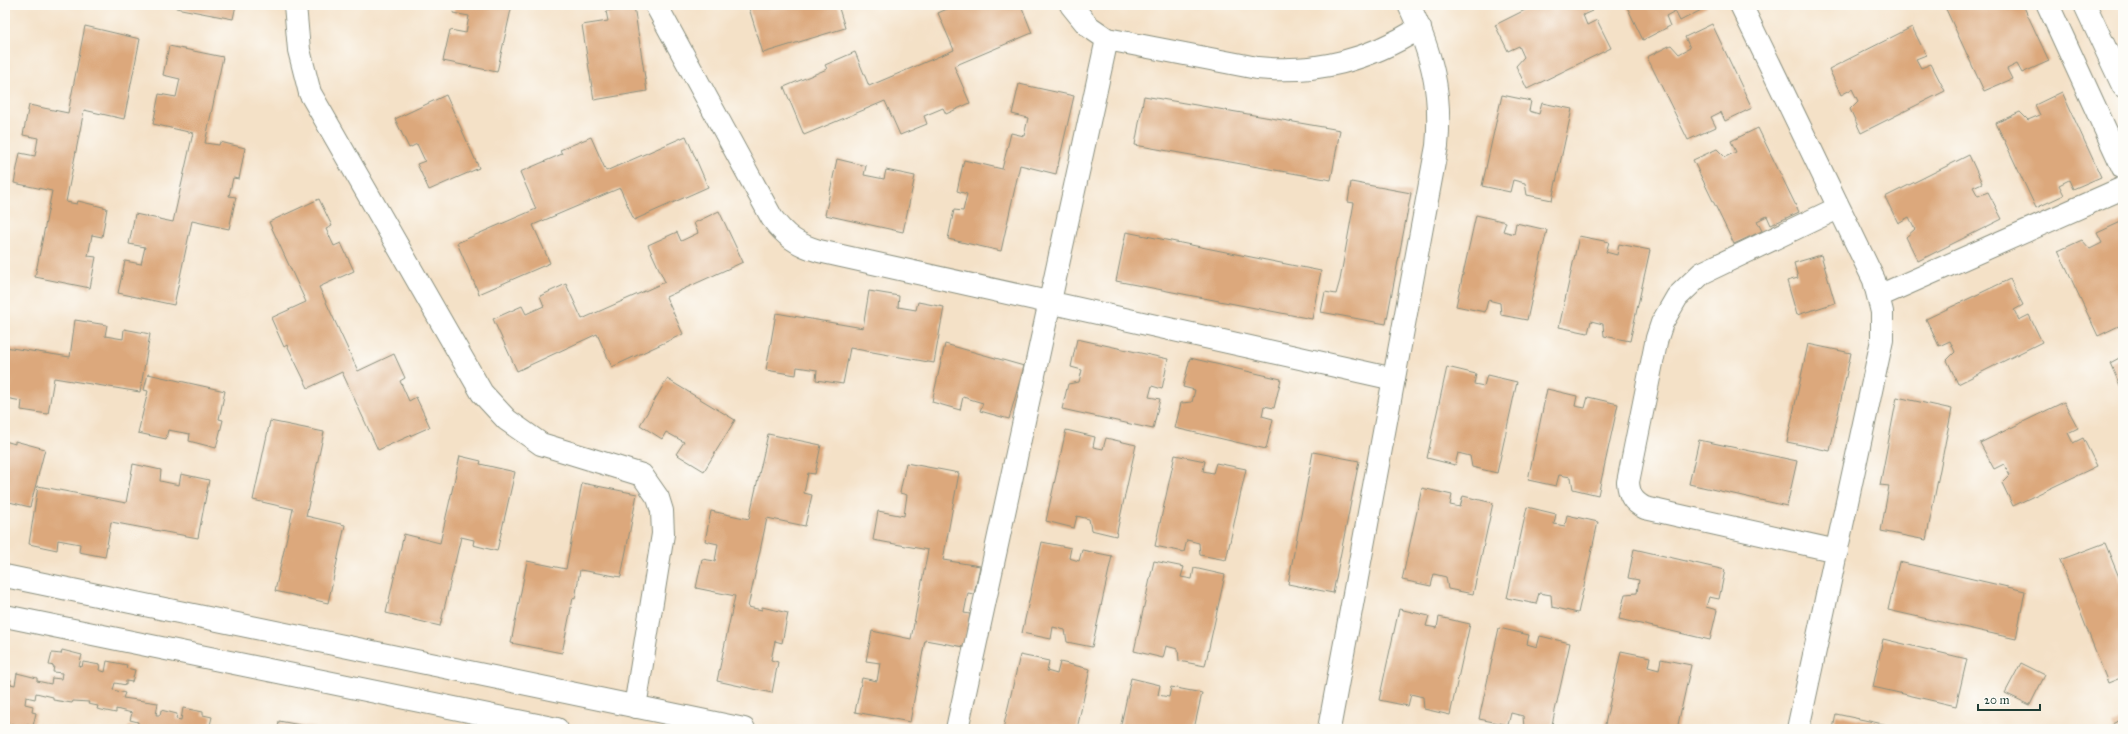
<svg xmlns="http://www.w3.org/2000/svg" width="2128" height="734" viewBox="0 0 2128 734" font-family="'IM FELL Great Primer',serif">
<style>
.building{fill:#dca87b}
.lines{fill:none;stroke-linecap:round;stroke-linejoin:round}
.street-casing{stroke:#8a8f7e;stroke-width:24}
.street{stroke:#fff;stroke-width:22}
</style>
<rect width="100%" height="100%" fill="#fdfcf7"/>
<filter id="ink" filterUnits="userSpaceOnUse"><feTurbulence type="fractalNoise" baseFrequency=".025" numOctaves="2"/><feDisplacementMap in="SourceGraphic" scale="8" xChannelSelector="R" yChannelSelector="G"/><feConvolveMatrix kernelMatrix="1 2 1 2 8 2 1 2 1" color-interpolation-filters="sRGB"/></filter>
<filter id="wash" filterUnits="userSpaceOnUse"><feTurbulence type="fractalNoise" baseFrequency=".012" numOctaves="4" result="noise"/><feDisplacementMap in="SourceGraphic" scale="16" xChannelSelector="R" yChannelSelector="G"/><feGaussianBlur stdDeviation="0.9" result="paint"/><feColorMatrix in="noise" values="0 0 0 0 0 0 0 0 0 0 0 0 0 0 0 0 0 1.4 0 .05"/><feComposite in="paint" operator="in"/></filter>
<g filter="url(#wash)">
<rect width="100%" height="100%" fill="#f4e1c7"/>
<g id="blocks">
<!-- building -->
<path class="building" d="M 176,5 L 236,5 L 233,19 L 176,8 Z
M 455,5 L 512,5 L 497,72 L 443,61 L 450,30 L 466,33 L 469,16 L 453,13 Z
M 748,5 L 838,5 L 845,28 L 763,53 Z
M 956,5 L 968,5 L 969,8 L 976,5 L 1021,5 L 1032,33 L 954,66 L 970,103 L 946,114 L 943,108 L 924,116 L 927,124 L 900,135 L 885,101 L 804,135 L 784,87 L 827,69 L 825,65 L 855,52 L 869,86 L 954,50 L 938,13 Z
M 1535,5 L 1589,5 L 1592,11 L 1583,15 L 1587,25 L 1597,20 L 1611,48 L 1527,89 L 1516,66 L 1524,57 L 1519,46 L 1508,51 L 1495,25 Z
M 1626,5 L 1706,5 L 1707,7 L 1680,21 L 1675,11 L 1666,16 L 1670,26 L 1643,40 Z
M 1949,5 L 2023,5 L 2049,61 L 2022,73 L 2017,64 L 2007,69 L 2012,79 L 1984,91 L 1945,7 Z
M 634,6 L 647,91 L 594,100 L 582,25 L 608,21 L 606,11 Z
M 1712,24 L 1752,108 L 1725,121 L 1721,112 L 1711,117 L 1716,127 L 1688,140 L 1647,57 L 1671,45 L 1679,54 L 1690,48 L 1685,37 Z
M 85,26 L 140,39 L 124,119 L 84,110 L 66,202 L 77,204 L 78,201 L 107,208 L 102,237 L 92,235 L 88,256 L 96,257 L 90,288 L 35,277 L 52,191 L 14,183 L 20,153 L 35,156 L 38,138 L 23,135 L 29,105 L 68,113 Z
M 1912,27 L 1926,55 L 1916,59 L 1921,68 L 1931,64 L 1945,91 L 1861,133 L 1850,109 L 1858,101 L 1852,89 L 1841,95 L 1829,69 Z
M 169,46 L 223,57 L 205,143 L 219,145 L 220,142 L 245,148 L 239,179 L 233,178 L 229,196 L 236,197 L 229,229 L 192,221 L 174,305 L 118,293 L 125,261 L 141,264 L 145,247 L 129,244 L 135,214 L 173,222 L 193,133 L 153,124 L 159,94 L 176,97 L 180,79 L 163,75 Z
M 1019,84 L 1074,96 L 1056,174 L 1020,165 L 1001,251 L 948,239 L 954,210 L 963,211 L 967,194 L 957,191 L 964,160 L 1002,169 L 1011,133 L 1024,136 L 1028,118 L 1012,114 Z
M 2062,92 L 2101,177 L 2073,189 L 2069,180 L 2059,185 L 2064,195 L 2036,208 L 1996,123 L 2020,112 L 2028,120 L 2040,115 L 2035,105 Z
M 446,95 L 479,168 L 429,190 L 417,164 L 425,161 L 417,144 L 409,148 L 395,119 Z
M 1502,95 L 1531,101 L 1529,111 L 1539,114 L 1542,103 L 1572,109 L 1552,200 L 1527,195 L 1525,183 L 1513,180 L 1510,192 L 1482,186 Z
M 1144,96 L 1340,130 L 1331,180 L 1135,145 Z
M 1758,128 L 1799,212 L 1771,225 L 1767,216 L 1757,221 L 1762,231 L 1734,244 L 1693,160 L 1717,149 L 1725,157 L 1736,152 L 1731,141 Z
M 686,136 L 708,187 L 634,220 L 620,188 L 533,225 L 550,263 L 479,294 L 457,243 L 536,209 L 520,172 L 562,154 L 560,150 L 591,137 L 606,171 Z
M 1969,155 L 1982,183 L 1973,187 L 1978,196 L 1988,192 L 2002,219 L 1918,261 L 1906,237 L 1915,229 L 1909,217 L 1898,223 L 1885,197 Z
M 837,159 L 866,166 L 864,175 L 884,179 L 886,170 L 915,176 L 903,232 L 825,215 Z
M 1351,182 L 1411,193 L 1386,324 L 1321,312 L 1325,292 L 1336,294 L 1340,280 L 1354,203 L 1348,202 Z
M 319,199 L 332,226 L 326,229 L 334,246 L 341,243 L 354,271 L 319,287 L 358,371 L 394,354 L 405,378 L 400,381 L 409,401 L 416,397 L 430,427 L 378,450 L 342,372 L 308,388 L 287,345 L 284,347 L 271,318 L 306,302 L 269,222 Z
M 719,211 L 743,262 L 666,297 L 683,334 L 612,367 L 597,334 L 517,371 L 493,319 L 522,306 L 526,314 L 544,306 L 540,296 L 566,284 L 582,319 L 665,282 L 648,245 L 677,232 L 681,241 L 698,233 L 694,223 Z
M 1476,215 L 1506,222 L 1503,231 L 1514,234 L 1516,223 L 1547,230 L 1527,320 L 1501,315 L 1500,303 L 1488,300 L 1485,312 L 1456,306 Z
M 2123,221 L 2123,312 L 2121,312 L 2123,324 L 2098,336 L 2058,251 L 2082,240 L 2090,249 L 2102,243 L 2097,233 Z
M 1126,232 L 1321,271 L 1312,319 L 1116,281 Z
M 1579,236 L 1609,242 L 1606,252 L 1617,255 L 1619,244 L 1650,250 L 1630,341 L 1604,336 L 1603,324 L 1591,321 L 1588,333 L 1559,327 Z
M 1821,255 L 1835,303 L 1797,315 L 1787,281 L 1798,278 L 1794,263 Z
M 2010,279 L 2023,305 L 2014,310 L 2019,320 L 2029,315 L 2042,342 L 1958,384 L 1947,360 L 1955,352 L 1950,341 L 1939,346 L 1926,319 Z
M 869,291 L 899,296 L 898,307 L 916,310 L 918,302 L 944,307 L 934,363 L 850,348 L 843,384 L 816,380 L 817,370 L 797,367 L 796,375 L 766,370 L 776,313 L 863,328 Z
M 75,320 L 107,325 L 105,336 L 123,339 L 124,329 L 150,334 L 140,392 L 54,378 L 48,414 L 21,410 L 22,401 L 5,398 L 5,347 L 70,357 Z
M 1077,339 L 1168,359 L 1162,389 L 1152,386 L 1149,397 L 1160,399 L 1153,429 L 1062,409 L 1068,384 L 1079,382 L 1082,370 L 1071,367 Z
M 945,344 L 1024,366 L 1009,419 L 980,411 L 983,403 L 963,397 L 960,410 L 932,402 Z
M 1808,344 L 1851,353 L 1830,451 L 1787,442 Z
M 2123,356 L 2123,392 L 2110,363 Z
M 1190,358 L 1281,379 L 1274,408 L 1264,406 L 1262,416 L 1273,419 L 1266,449 L 1175,428 L 1181,403 L 1192,402 L 1195,390 L 1183,387 Z
M 1447,367 L 1476,374 L 1474,384 L 1484,386 L 1487,375 L 1517,382 L 1497,473 L 1472,467 L 1470,456 L 1458,453 L 1455,465 L 1427,458 Z
M 148,374 L 225,391 L 219,419 L 223,420 L 216,448 L 189,441 L 190,434 L 168,430 L 166,439 L 138,433 L 148,391 L 144,390 Z
M 667,379 L 735,420 L 704,471 L 676,454 L 684,442 L 666,432 L 662,439 L 640,425 Z
M 1547,389 L 1577,396 L 1575,406 L 1585,408 L 1588,397 L 1618,404 L 1598,495 L 1573,489 L 1571,477 L 1559,475 L 1556,486 L 1528,480 Z
M 1897,397 L 1952,409 L 1926,540 L 1881,531 L 1889,486 L 1880,485 Z
M 2064,402 L 2078,428 L 2068,433 L 2073,443 L 2083,438 L 2097,466 L 2013,506 L 2002,483 L 2010,475 L 2004,464 L 1994,469 L 1980,443 Z
M 270,421 L 324,432 L 306,516 L 345,525 L 328,603 L 275,591 L 293,509 L 253,500 Z
M 1066,430 L 1095,437 L 1093,447 L 1103,449 L 1106,438 L 1136,445 L 1116,536 L 1091,530 L 1089,519 L 1077,516 L 1074,528 L 1046,521 Z
M 768,434 L 821,445 L 815,474 L 808,473 L 804,493 L 812,495 L 805,526 L 767,518 L 748,607 L 762,610 L 762,607 L 788,613 L 782,643 L 775,641 L 771,660 L 778,662 L 772,693 L 717,681 L 735,596 L 696,588 L 702,559 L 715,561 L 718,544 L 705,541 L 711,511 L 749,519 Z
M 1699,440 L 1797,461 L 1787,506 L 1689,484 Z
M 5,441 L 15,444 L 15,441 L 45,449 L 30,507 L 5,501 Z
M 1313,452 L 1359,461 L 1333,593 L 1288,584 Z
M 1175,455 L 1205,461 L 1203,471 L 1213,473 L 1216,463 L 1246,469 L 1226,560 L 1200,555 L 1199,543 L 1187,540 L 1184,552 L 1155,546 Z
M 460,456 L 481,461 L 480,464 L 515,472 L 497,551 L 473,545 L 474,540 L 461,537 L 440,626 L 386,613 L 404,534 L 440,543 Z
M 906,463 L 959,473 L 943,560 L 980,566 L 974,594 L 968,593 L 964,613 L 970,614 L 964,647 L 925,640 L 910,722 L 855,712 L 862,678 L 877,681 L 880,663 L 866,661 L 872,631 L 911,639 L 928,550 L 873,540 L 878,511 L 904,516 L 907,495 L 900,493 Z
M 133,464 L 161,470 L 160,481 L 179,485 L 181,474 L 209,480 L 198,538 L 111,522 L 105,557 L 79,552 L 80,544 L 58,540 L 57,550 L 29,544 L 38,486 L 126,503 Z
M 582,483 L 637,494 L 621,577 L 580,570 L 575,599 L 573,598 L 562,653 L 511,643 L 527,561 L 566,569 Z
M 1422,488 L 1452,495 L 1450,505 L 1460,507 L 1463,496 L 1493,503 L 1473,594 L 1448,589 L 1446,577 L 1434,574 L 1431,586 L 1402,580 Z
M 1527,507 L 1556,514 L 1554,524 L 1565,526 L 1567,515 L 1598,522 L 1578,613 L 1552,607 L 1551,595 L 1539,593 L 1536,604 L 1507,598 Z
M 1042,542 L 1071,548 L 1069,558 L 1079,561 L 1082,550 L 1112,556 L 1092,647 L 1067,642 L 1065,630 L 1053,627 L 1051,639 L 1022,633 Z
M 2105,543 L 2123,587 L 2123,677 L 2108,683 L 2060,560 Z
M 1634,549 L 1725,570 L 1719,599 L 1709,597 L 1706,607 L 1717,610 L 1710,640 L 1619,619 L 1625,594 L 1637,593 L 1639,580 L 1628,578 Z
M 1154,561 L 1184,567 L 1181,577 L 1192,579 L 1194,568 L 1225,575 L 1205,666 L 1179,661 L 1178,649 L 1166,646 L 1163,658 L 1134,651 Z
M 1899,562 L 2025,591 L 2016,639 L 1888,610 Z
M 1399,609 L 1429,616 L 1426,626 L 1437,628 L 1439,617 L 1470,624 L 1450,715 L 1424,709 L 1423,697 L 1411,694 L 1408,706 L 1379,700 Z
M 1499,628 L 1529,635 L 1527,644 L 1537,647 L 1540,636 L 1570,643 L 1551,729 L 1524,728 L 1523,716 L 1511,713 L 1508,725 L 1479,719 Z
M 1883,639 L 1967,659 L 1956,706 L 1873,687 Z
M 62,650 L 82,655 L 79,666 L 82,667 L 83,662 L 100,665 L 99,670 L 105,672 L 107,661 L 127,665 L 126,668 L 135,670 L 132,682 L 126,681 L 126,685 L 115,683 L 113,690 L 125,693 L 123,698 L 158,703 L 156,715 L 160,715 L 161,710 L 177,714 L 176,719 L 181,720 L 183,708 L 203,712 L 203,715 L 212,717 L 209,729 L 128,729 L 129,726 L 137,728 L 138,722 L 130,720 L 132,713 L 116,709 L 116,713 L 97,709 L 98,706 L 88,704 L 89,702 L 73,701 L 72,703 L 53,700 L 53,697 L 36,693 L 35,699 L 26,697 L 25,704 L 33,706 L 32,712 L 36,713 L 33,726 L 27,725 L 26,727 L 8,723 L 8,721 L 5,720 L 5,678 L 11,680 L 10,684 L 15,685 L 17,673 L 37,678 L 37,681 L 51,684 L 52,678 L 61,679 L 62,673 L 53,672 L 54,666 L 49,665 L 52,653 L 61,654 Z
M 1621,651 L 1650,657 L 1648,667 L 1659,670 L 1661,659 L 1691,665 L 1677,729 L 1604,729 Z
M 1020,655 L 1049,661 L 1047,671 L 1057,674 L 1060,662 L 1090,669 L 1077,729 L 1003,729 Z
M 2021,663 L 2045,675 L 2030,705 L 2005,693 Z
M 1131,678 L 1160,685 L 1158,695 L 1169,697 L 1171,687 L 1202,693 L 1194,729 L 1120,729 Z
M 1836,714 L 1902,728 L 1902,729 L 1833,729 Z
M 2123,719 L 2123,729 L 2114,729 L 2112,724 Z
M 279,721 L 316,728 L 316,729 L 278,729 Z"/>
</g>
</g>
<g filter="url(#ink)">
<use href="#blocks" fill-opacity="0" stroke="#8a8f7e" stroke-width="1"/>
<g class="lines">
<defs>
<path id="street" d="M 295,5 L 299,50 L 310,93 L 482,393 L 507,420 L 541,444 L 642,475 L 658,498 L 662,511 L 663,534 L 635,707
M 656,5 L 772,218 C 785,236 798,245 819,251 L 1394,379
M 1071,5 L 1088,26 L 1107,39 L 1257,68 C 1318,74 1368,60 1420,28
M 1741,5 L 1874,280 L 1882,312 L 1882,340 L 1798,729
M 2048,5 L 2123,168
M 2085,5 L 2123,86
M 1879,296 L 2123,188
M 1837,551 L 1645,508 C 1633,502 1629,495 1628,482 L 1657,338 L 1662,323 L 1677,297 L 1702,273 L 1838,208
M 5,576 L 744,729
M 5,616 L 557,729
M 957,729 L 1107,39
M 1329,729 L 1437,146 C 1442,92 1432,54 1409,5"/>
</defs>
<!-- street casing -->
<use href="#street" class="street-casing"/>
<!-- street -->
<use href="#street" class="street"/>
</g>
</g>
<!-- margin -->
<rect width="2128" height="734" fill="none" stroke="#fdfcf7" stroke-width="20"/>
<!-- scale -->
<path d="M1978 704v6h62v-6" fill="none" stroke="#1f3d34" stroke-width="2"/>
<text x="1984" y="704" font-size="12" fill="#1f3d34" stroke="#fdfcf7" stroke-width="3" paint-order="stroke">20 m</text>
</svg>
